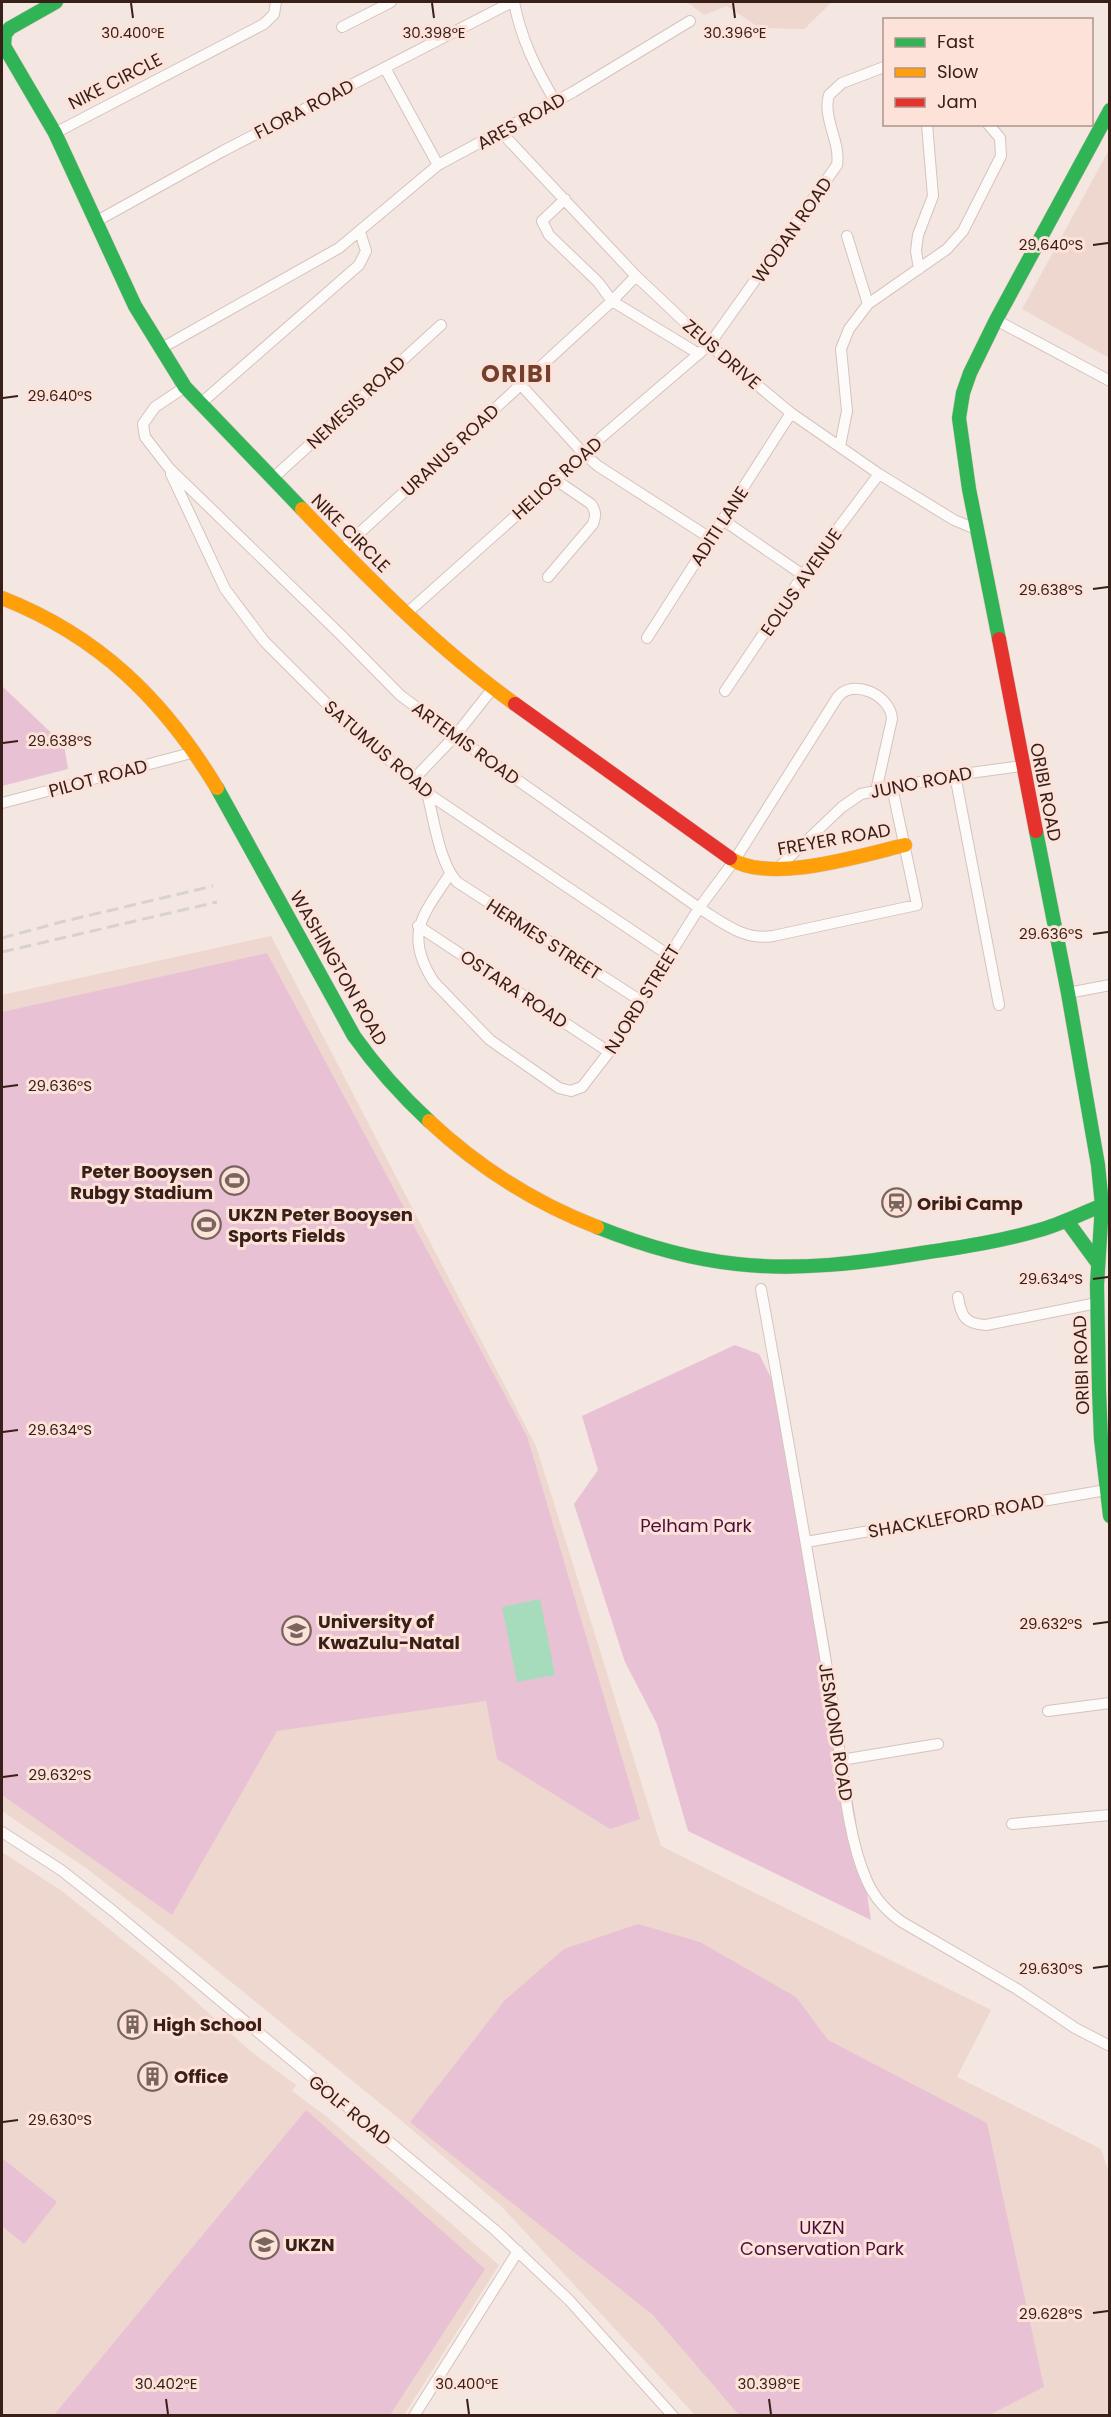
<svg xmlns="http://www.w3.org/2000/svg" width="1111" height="2417" viewBox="0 0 1111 2417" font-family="Poppins,sans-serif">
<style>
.built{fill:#eed7cf}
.green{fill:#e9c1d5}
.water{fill:#a6dcbc}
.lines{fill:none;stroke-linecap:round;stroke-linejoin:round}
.street-casing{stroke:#d5c3bc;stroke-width:12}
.fast-casing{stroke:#d5c3bc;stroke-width:15}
.slow-casing{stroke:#d5c3bc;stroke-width:15}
.jam-casing{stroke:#d5c3bc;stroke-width:15}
.street{stroke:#fdfbfa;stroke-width:10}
.fast{stroke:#30b455;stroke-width:14}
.slow{stroke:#ff9f0a;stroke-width:14}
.jam{stroke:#e5322d;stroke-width:14}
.rail{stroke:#d7d2d0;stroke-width:3;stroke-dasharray:12 6;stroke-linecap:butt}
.ticks{fill:none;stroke:#382018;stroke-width:2}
.labels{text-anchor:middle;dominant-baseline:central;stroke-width:6;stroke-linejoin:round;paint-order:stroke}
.street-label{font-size:18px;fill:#382018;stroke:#fce2d9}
.poi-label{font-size:18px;font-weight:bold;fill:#382018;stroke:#fce2d9;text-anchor:start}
.park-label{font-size:18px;fill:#4b0d3c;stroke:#fce2d9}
.district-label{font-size:24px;font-weight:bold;letter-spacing:1.5px;fill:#743f2c;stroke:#fce2d9}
.ticks-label{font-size:15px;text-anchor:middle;fill:#382018;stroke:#fce2d9;stroke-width:6;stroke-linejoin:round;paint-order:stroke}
</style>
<rect width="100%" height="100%" fill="#f4e6e1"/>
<!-- built -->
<path class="built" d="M 687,2 L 832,2 L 804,29 L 760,28 L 727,6 L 704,15 Z
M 1109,150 L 1110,358 L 1109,358 L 1022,309 Z
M 271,936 L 536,1446 L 661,1846 L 991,2010 L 957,2077 L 1101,2149 L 1110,2177 L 1109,2415 L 695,2415 L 501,2206 L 403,2122 L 192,1950 L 86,1868 L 2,1811 L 2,995 Z
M 2,1852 L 62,1891 L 171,1979 L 249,2050 L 296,2085 L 292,2091 L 327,2117 L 499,2265 L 404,2415 L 2,2415 Z"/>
<!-- green -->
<path class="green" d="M 2,686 L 64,745 L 68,769 L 2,786 Z
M 267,953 L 527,1436 L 640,1819 L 610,1829 L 497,1759 L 486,1701 L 277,1731 L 172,1915 L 2,1795 L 2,1012 Z
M 735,1345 L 759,1354 L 788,1411 L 829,1644 L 871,1920 L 688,1831 L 657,1724 L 625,1662 L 574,1504 L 598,1470 L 582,1416 Z
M 638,1924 L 700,1942 L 796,1997 L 828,2040 L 987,2123 L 1044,2387 L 989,2415 L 739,2415 L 653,2315 L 410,2122 L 505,2000 L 564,1949 Z
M 306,2110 L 485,2269 L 390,2415 L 54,2415 Z
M 2,2158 L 57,2202 L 24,2244 L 2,2226 Z"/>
<!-- water -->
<path class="water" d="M 540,1599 L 555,1675 L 517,1682 L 502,1607 Z"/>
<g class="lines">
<defs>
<path id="street" d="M 514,2 C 521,39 536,69 555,101
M 342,27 L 391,2
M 385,68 L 438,165
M 501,132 L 636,276 L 709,345 L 791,413 L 879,474 L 954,520 L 978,530
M 55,133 L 264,24 L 274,14 L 276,2
M 565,199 L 542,221 L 549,235 L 598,282 L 612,301 L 699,354
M 97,221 L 223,151 L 512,2
M 919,269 L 916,251 L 918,235 L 933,196 L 927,124
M 868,304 L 947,249 L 963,231 L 1001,156 L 1000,138 L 988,124
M 996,320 L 1110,381
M 160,349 L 339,248 L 438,165 L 573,92 L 690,21
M 521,385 L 583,453 L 598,466 L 710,538
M 185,387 L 155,407 L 143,424 L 145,437 L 169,468 L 340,634 L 400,695 L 455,736 L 699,908 C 722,922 744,941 773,936 L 917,905 L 892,787
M 200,404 L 359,265 L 366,251 L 360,232
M 840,446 L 847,411 L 841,349 L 849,329 L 868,304 L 847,236
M 171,474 L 225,589 L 264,641 L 344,721 L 427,793 L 670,956
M 272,479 L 441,325
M 723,520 L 803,575
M 341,550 L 612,301 L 636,276
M 548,577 L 593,524 C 596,516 596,511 591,504 L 556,480
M 407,613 L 556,480 L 583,453 L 709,345 L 837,165 C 841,142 822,118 829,95 L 842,83 L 884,67
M 647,638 L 791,413
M 725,691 L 803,575 L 879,474
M 955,775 L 999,1005
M 413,780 L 455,736 L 493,688
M 427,793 C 434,819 439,862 457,882 L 641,1001
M 2,803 L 195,752
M 778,868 L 842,807 L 861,794 L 955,775 L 1022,766
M 450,874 C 423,915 403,934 434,982 L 490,1040 L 559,1088 L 571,1091 L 582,1087 L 609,1052 L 699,908 L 734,861 L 837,698 C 852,677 891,695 892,719 L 876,791
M 418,926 L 609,1052
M 1068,993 L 1110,985
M 761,1289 C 786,1425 809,1562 832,1698 C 842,1754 844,1830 867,1881 C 875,1899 886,1911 902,1922 L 1017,1989 L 1075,2028 L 1110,2046
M 958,1297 C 961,1316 965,1324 986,1325 L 1097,1303
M 806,1542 L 1106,1490
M 1048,1711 L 1110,1703
M 841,1760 L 938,1744
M 1012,1824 L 1110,1815
M 2,1832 L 61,1870 L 113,1911 L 495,2230 L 569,2300 L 673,2416
M 414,2416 L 518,2251"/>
<path id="fast" d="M 56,2 L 10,28 L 5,34 L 4,46 L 55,133 L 135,306 L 185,387 L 302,509
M 999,639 L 969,489 L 959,418 L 963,393 L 970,373 L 996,320 L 1110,110
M 217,788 L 354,1036 C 376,1067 401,1095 429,1121
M 1036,831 L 1068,993 L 1098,1165 L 1102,1205 L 1097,1285 L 1099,1390 L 1101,1439 L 1110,1516
M 1067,1221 L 1097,1262
M 597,1227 C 642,1245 689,1259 737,1264 C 799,1271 861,1263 922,1253 C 963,1247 1003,1241 1043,1229 C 1066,1222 1087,1211 1110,1202"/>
<path id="slow" d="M 302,509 C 368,578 437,648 515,704
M 2,598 C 99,636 164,700 217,788
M 730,858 C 767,885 863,855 905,845
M 429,1121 C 477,1166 535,1203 597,1227"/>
<path id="jam" d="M 999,639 L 1036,831
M 515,704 L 730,858"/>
</defs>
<!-- street casing -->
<use href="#street" class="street-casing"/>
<!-- fast casing -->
<use href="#fast" class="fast-casing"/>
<!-- slow casing -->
<use href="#slow" class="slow-casing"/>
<!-- jam casing -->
<use href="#jam" class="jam-casing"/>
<!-- street -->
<use href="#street" class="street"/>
<!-- fast -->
<use href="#fast" class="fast"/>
<!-- slow -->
<use href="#slow" class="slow"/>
<!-- jam -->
<use href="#jam" class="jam"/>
<!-- rail -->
<path class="rail" d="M 2,938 L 61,922 L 213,886
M 2,952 L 217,902"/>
</g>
<!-- ticks -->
<path class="ticks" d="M 131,3 L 133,18M 432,3 L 434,18M 733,3 L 735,18M 1093,245 L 1108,243M 3,398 L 18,396M 1093,589 L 1108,587M 3,743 L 18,741M 1093,934 L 1108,932M 3,1087 L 18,1085M 1093,1279 L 1108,1277M 3,1432 L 18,1430M 1093,1624 L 1108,1622M 3,1777 L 18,1775M 1093,1968 L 1108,1966M 3,2122 L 18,2120M 1093,2313 L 1108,2311M 166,2399 L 168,2414M 467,2399 L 469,2414M 769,2399 L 771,2414"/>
<!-- icons -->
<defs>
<symbol id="stadium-ring" viewBox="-11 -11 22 22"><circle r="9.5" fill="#fce2d9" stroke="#7a655e" stroke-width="1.5"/><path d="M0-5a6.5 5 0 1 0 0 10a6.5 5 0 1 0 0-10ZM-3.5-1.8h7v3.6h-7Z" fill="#7a655e"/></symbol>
<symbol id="station-ring" viewBox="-11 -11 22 22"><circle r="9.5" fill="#fce2d9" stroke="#7a655e" stroke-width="1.5"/><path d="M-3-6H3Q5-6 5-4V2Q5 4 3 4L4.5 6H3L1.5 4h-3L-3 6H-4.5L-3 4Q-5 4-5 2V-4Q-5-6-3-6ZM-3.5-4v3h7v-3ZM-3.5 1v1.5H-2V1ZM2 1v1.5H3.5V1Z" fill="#7a655e"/></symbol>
<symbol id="university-ring" viewBox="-11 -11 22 22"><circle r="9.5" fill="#fce2d9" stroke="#7a655e" stroke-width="1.5"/><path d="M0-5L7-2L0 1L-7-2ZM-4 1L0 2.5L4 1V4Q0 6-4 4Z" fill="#7a655e"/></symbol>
<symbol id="building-ring" viewBox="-11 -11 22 22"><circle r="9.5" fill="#fce2d9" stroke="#7a655e" stroke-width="1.5"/><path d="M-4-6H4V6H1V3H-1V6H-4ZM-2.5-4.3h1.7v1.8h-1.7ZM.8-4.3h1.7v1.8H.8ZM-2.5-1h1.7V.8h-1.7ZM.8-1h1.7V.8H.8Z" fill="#7a655e"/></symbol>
</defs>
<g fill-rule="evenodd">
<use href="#stadium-ring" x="218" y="1164" width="33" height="33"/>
<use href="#station-ring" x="880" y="1186" width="33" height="33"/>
<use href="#stadium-ring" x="190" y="1208" width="33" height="33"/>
<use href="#university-ring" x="280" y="1614" width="33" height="33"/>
<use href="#building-ring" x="116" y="2008" width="33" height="33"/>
<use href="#building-ring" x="136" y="2060" width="33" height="33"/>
<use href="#university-ring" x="248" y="2228" width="33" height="33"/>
</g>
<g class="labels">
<!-- street labels -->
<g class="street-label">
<text transform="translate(115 81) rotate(-27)">NIKE CIRCLE</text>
<text transform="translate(304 109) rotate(-27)">FLORA ROAD</text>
<text transform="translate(521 121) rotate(-29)">ARES ROAD</text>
<text transform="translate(792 230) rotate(-55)">WODAN ROAD</text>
<text transform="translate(722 354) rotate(41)">ZEUS DRIVE</text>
<text transform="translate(356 402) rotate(-43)">NEMESIS ROAD</text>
<text transform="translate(450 450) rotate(-43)">URANUS ROAD</text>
<text transform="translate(557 478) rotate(-42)">HELIOS ROAD</text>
<text transform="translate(719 526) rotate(-57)">ADITI LANE</text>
<text transform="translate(351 533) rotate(45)">NIKE CIRCLE</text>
<text transform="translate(801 582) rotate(-55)">EOLUS AVENUE</text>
<text transform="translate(466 743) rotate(36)">ARTEMIS ROAD</text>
<text transform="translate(379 749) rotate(41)">SATUMUS ROAD</text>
<text transform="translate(98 778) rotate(-15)">PILOT ROAD</text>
<text transform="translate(921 782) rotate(-11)">JUNO ROAD</text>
<text transform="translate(1046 792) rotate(79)">ORIBI ROAD</text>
<text transform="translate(834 839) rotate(-10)">FREYER ROAD</text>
<text transform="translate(544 939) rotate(33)">HERMES STREET</text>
<text transform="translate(339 968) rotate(60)">WASHINGTON ROAD</text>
<text transform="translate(514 989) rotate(34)">OSTARA ROAD</text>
<text transform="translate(642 999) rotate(-58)">NJORD STREET</text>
<text transform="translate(1081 1365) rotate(-92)">ORIBI ROAD</text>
<text transform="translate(956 1516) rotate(-10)">SHACKLEFORD ROAD</text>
<text transform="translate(836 1732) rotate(81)">JESMOND ROAD</text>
<text transform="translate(350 2110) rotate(39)">GOLF ROAD</text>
</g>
<!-- poi labels -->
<g class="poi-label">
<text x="213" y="1171" text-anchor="end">Peter Booysen<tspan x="213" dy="21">Rubgy Stadium</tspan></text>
<text x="917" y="1203">Oribi Camp</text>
<text x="228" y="1214">UKZN Peter Booysen<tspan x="228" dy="21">Sports Fields</tspan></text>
<text x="318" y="1621">University of<tspan x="318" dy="21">KwaZulu-Natal</tspan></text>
<text x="153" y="2024">High School</text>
<text x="174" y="2076">Office</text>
<text x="285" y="2244">UKZN</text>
</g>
<!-- park labels -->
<g class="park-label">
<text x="696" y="1525">Pelham Park</text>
<text x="822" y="2227">UKZN<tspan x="822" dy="21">Conservation Park</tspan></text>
</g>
<!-- district labels -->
<g class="district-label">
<text x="517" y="373">ORIBI</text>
</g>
</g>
<g class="ticks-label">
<text x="133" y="38">30.400°E</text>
<text x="434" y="38">30.398°E</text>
<text x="735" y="38">30.396°E</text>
<text x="1051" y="250">29.640°S</text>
<text x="60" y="401">29.640°S</text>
<text x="1051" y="595">29.638°S</text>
<text x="60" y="746">29.638°S</text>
<text x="1051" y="939">29.636°S</text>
<text x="60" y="1091">29.636°S</text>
<text x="1051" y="1284">29.634°S</text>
<text x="60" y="1435">29.634°S</text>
<text x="1051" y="1629">29.632°S</text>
<text x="60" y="1780">29.632°S</text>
<text x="1051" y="1974">29.630°S</text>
<text x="60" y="2125">29.630°S</text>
<text x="1051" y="2319">29.628°S</text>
<text x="166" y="2389">30.402°E</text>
<text x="467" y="2389">30.400°E</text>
<text x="769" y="2389">30.398°E</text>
</g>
<!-- border -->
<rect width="1111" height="2417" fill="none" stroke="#382018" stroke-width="6"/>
<!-- legend -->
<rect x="883" y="18" width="210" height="108" fill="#fce2d9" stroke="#ae948c" stroke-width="1.5"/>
<rect x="895" y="38" width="30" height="9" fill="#30b455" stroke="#ae948c" stroke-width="1.5"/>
<text x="937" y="48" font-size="18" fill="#382018">Fast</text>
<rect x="895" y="68" width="30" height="9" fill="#ff9f0a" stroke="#ae948c" stroke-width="1.5"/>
<text x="937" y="78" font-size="18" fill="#382018">Slow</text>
<rect x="895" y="98" width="30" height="9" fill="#e5322d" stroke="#ae948c" stroke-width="1.5"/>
<text x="937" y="108" font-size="18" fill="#382018">Jam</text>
</svg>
